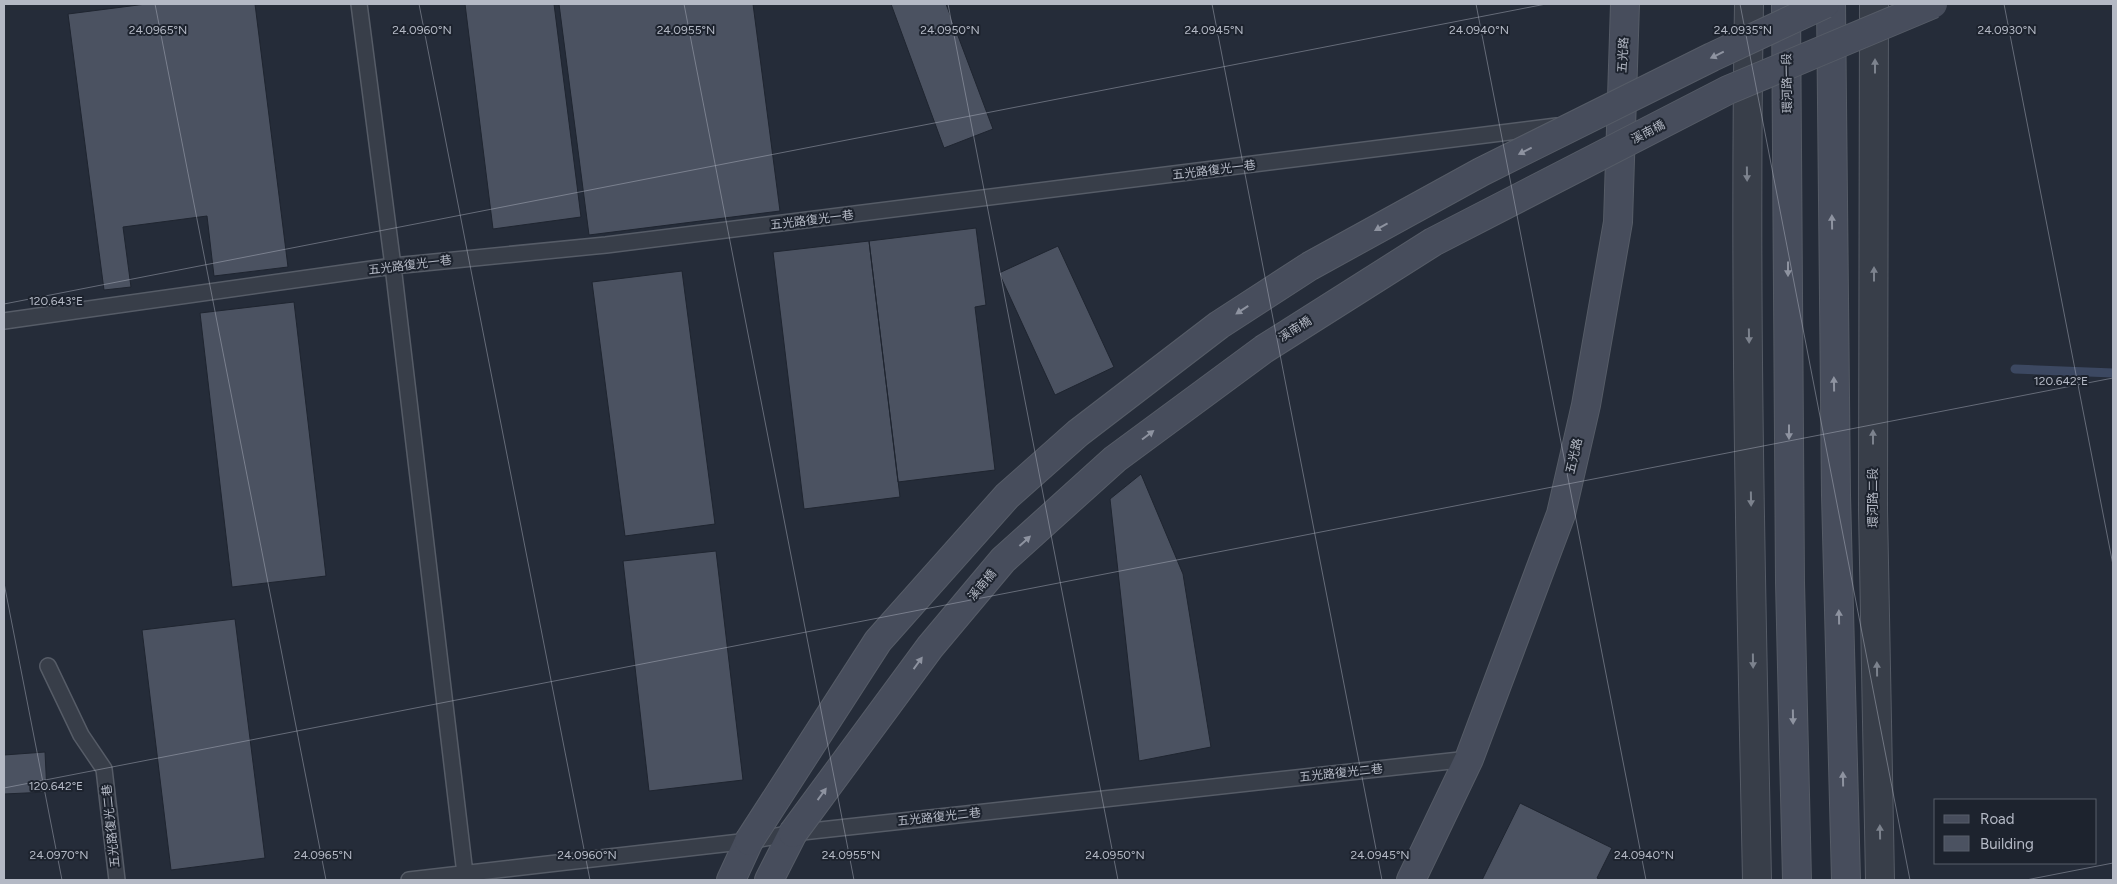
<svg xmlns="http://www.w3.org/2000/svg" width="2117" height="884" viewBox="0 0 2117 884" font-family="Figtree,'Noto Sans TC',sans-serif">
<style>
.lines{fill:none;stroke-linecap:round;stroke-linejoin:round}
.stream{stroke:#3c4861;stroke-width:9}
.building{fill:#4b5261;stroke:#1f2530}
.lane-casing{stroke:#565c67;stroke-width:18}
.street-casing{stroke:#565c67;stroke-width:30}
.secondary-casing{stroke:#565c67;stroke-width:30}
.lane{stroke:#383e49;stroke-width:15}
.street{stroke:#383e49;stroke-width:28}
.secondary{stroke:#474d5c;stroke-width:28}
.secondary-bridge-casing{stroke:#565c67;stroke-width:30;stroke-linecap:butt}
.secondary-bridge{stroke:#474d5c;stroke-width:28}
.oneway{fill:#8e93a0}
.oneway2{fill:#7c828d}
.ticks{fill:none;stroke:#b4b9c5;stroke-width:1;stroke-opacity:0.45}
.labels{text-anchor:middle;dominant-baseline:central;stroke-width:4;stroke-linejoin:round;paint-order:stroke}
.street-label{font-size:12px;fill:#b4b9c5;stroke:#1d232e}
.ticks-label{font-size:12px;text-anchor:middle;fill:#b4b9c5;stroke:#1d232e;stroke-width:4;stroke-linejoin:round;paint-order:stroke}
</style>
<rect width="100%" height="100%" fill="#252c39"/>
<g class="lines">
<!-- stream -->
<path class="stream" d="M 2015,369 L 2113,373"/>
</g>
<!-- building -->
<path class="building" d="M 146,4 L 255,4 L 288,267 L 214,276 L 207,216 L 123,227 L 131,287 L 104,290 L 68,14 Z
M 465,4 L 554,4 L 581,217 L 493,229 Z
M 559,4 L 753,4 L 780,211 L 589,235 Z
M 891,4 L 946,4 L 993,129 L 944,148 Z
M 976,228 L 986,305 L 975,307 L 995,470 L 898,482 L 869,241 Z
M 869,241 L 900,497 L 804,509 L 773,252 Z
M 1058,246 L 1114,367 L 1055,395 L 999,273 Z
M 682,271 L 715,524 L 625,536 L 592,282 Z
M 294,302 L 326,576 L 232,587 L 200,313 Z
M 1141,474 L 1183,574 L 1211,747 L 1139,761 L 1110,499 Z
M 716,551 L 743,780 L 649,791 L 623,561 Z
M 235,619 L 265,858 L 171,870 L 142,630 Z
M 45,752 L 47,792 L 4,794 L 4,755 Z
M 1520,803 L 1612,848 L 1597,878 L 1601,880 L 1482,880 Z"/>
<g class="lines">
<defs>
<path id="lane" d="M 359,4 L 393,266 L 465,874
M 4,321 L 393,266 L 606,245 L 1557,126
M 48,666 L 81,735 L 104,769 L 117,880
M 409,880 L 749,841 L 793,833 L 1469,759"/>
<path id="street" d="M 1749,4 C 1744,296 1751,588 1757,880
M 1874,4 L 1873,510 L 1880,880"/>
<path id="secondary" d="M 1786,4 L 1790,582 L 1797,880
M 1831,4 L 1836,495 L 1846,880
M 731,880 L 749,841
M 769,880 L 793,833
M 1411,880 L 1469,759 L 1561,514 L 1586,405 L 1618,222 L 1625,4"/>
</defs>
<!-- lane casing -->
<use href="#lane" class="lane-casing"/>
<!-- street casing -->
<use href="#street" class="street-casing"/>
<!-- secondary casing -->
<use href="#secondary" class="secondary-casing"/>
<!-- lane -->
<use href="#lane" class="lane"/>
<!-- street -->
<use href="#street" class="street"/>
<!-- secondary -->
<use href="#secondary" class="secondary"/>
<defs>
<path id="secondary-bridge" d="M 793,833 L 930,647 L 1003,560 L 1115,459 L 1264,349 L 1433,242 L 1728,90 L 1933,4
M 749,841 L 878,641 L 1007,496 L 1078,433 L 1219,325 L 1310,266 L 1481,172 L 1712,57 L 1825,4"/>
</defs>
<!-- secondary-bridge casing -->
<use href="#secondary-bridge" class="secondary-bridge-casing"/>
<!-- secondary-bridge -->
<use href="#secondary-bridge" class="secondary-bridge"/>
</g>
<!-- one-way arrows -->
<defs><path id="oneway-solid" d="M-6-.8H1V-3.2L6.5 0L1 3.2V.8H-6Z" transform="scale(1.25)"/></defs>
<g class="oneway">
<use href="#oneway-solid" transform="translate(1717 55) rotate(154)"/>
<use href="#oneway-solid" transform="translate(1525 151) rotate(153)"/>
<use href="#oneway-solid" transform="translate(1832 222) rotate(-91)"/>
<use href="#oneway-solid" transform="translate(1381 227) rotate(151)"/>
<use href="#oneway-solid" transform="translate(1788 269) rotate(90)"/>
<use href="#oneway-solid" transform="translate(1242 310) rotate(147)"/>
<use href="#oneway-solid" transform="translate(1834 384) rotate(-91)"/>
<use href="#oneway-solid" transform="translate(1789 432) rotate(90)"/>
<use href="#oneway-solid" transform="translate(1148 435) rotate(-37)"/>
<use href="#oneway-solid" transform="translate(1025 541) rotate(-42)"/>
<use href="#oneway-solid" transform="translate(1839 617) rotate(-91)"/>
<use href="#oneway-solid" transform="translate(918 663) rotate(-54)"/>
<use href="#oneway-solid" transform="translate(1793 717) rotate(89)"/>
<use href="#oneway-solid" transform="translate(1843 779) rotate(-91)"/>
<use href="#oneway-solid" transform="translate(822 794) rotate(-54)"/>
</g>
<g class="oneway2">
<use href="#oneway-solid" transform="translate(1875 66) rotate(-90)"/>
<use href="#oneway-solid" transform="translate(1747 174) rotate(89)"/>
<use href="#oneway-solid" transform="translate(1874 274) rotate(-90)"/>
<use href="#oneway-solid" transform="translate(1749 336) rotate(89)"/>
<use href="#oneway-solid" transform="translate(1873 437) rotate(-90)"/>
<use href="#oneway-solid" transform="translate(1751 499) rotate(89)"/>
<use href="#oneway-solid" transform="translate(1753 661) rotate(89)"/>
<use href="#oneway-solid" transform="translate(1877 669) rotate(-91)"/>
<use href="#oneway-solid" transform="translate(1880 832) rotate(-91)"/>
</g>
<!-- ticks -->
<path class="ticks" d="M 155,4 L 326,880M 419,4 L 590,880M 684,4 L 854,880M 948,4 L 1118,880M 1212,4 L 1382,880M 1476,4 L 1646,880M 1740,4 L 1910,880M 2004,4 L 2113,565M 4,304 L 1546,4M 4,583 L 62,880M 4,788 L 2113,378M 2026,880 L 2113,863"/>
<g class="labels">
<!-- street labels -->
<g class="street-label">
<text transform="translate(1623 55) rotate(-87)">五光路</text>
<text transform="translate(1787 83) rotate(-91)">環河路一段</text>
<text transform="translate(1648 132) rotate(-27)">溪南橋</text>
<text transform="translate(1214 170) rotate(-7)">五光路復光一巷</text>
<text transform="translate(812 220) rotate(-7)">五光路復光一巷</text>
<text transform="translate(410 265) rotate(-7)">五光路復光一巷</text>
<text transform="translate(1295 329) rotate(-32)">溪南橋</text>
<text transform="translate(1574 456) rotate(-77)">五光路</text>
<text transform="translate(1873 498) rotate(-90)">環河路二段</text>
<text transform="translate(982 585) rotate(-50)">溪南橋</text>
<text transform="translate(1341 773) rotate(-6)">五光路復光二巷</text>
<text transform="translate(939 817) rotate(-6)">五光路復光二巷</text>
<text transform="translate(111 826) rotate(-96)">五光路復光二巷</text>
</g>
</g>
<g class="ticks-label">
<text x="158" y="34">24.0965°N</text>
<text x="422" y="34">24.0960°N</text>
<text x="686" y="34">24.0955°N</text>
<text x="950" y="34">24.0950°N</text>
<text x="1214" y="34">24.0945°N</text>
<text x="1479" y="34">24.0940°N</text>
<text x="1743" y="34">24.0935°N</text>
<text x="2007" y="34">24.0930°N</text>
<text x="56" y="305">120.643°E</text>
<text x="2061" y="385">120.642°E</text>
<text x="56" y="790">120.642°E</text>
<text x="59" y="859">24.0970°N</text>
<text x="323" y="859">24.0965°N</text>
<text x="587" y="859">24.0960°N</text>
<text x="851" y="859">24.0955°N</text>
<text x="1115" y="859">24.0950°N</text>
<text x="1380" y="859">24.0945°N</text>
<text x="1644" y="859">24.0940°N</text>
</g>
<!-- border -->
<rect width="2117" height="884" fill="none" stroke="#b4b9c5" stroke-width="10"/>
<!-- legend -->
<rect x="1934" y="799" width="162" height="65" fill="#1d232e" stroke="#595f6a"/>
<rect x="1944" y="815" width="25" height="8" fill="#474d5c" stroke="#595f6a"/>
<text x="1980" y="824" font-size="15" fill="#b4b9c5">Road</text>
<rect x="1944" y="836" width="25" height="15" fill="#4b5261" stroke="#595f6a"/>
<text x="1980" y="849" font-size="15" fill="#b4b9c5">Building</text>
</svg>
